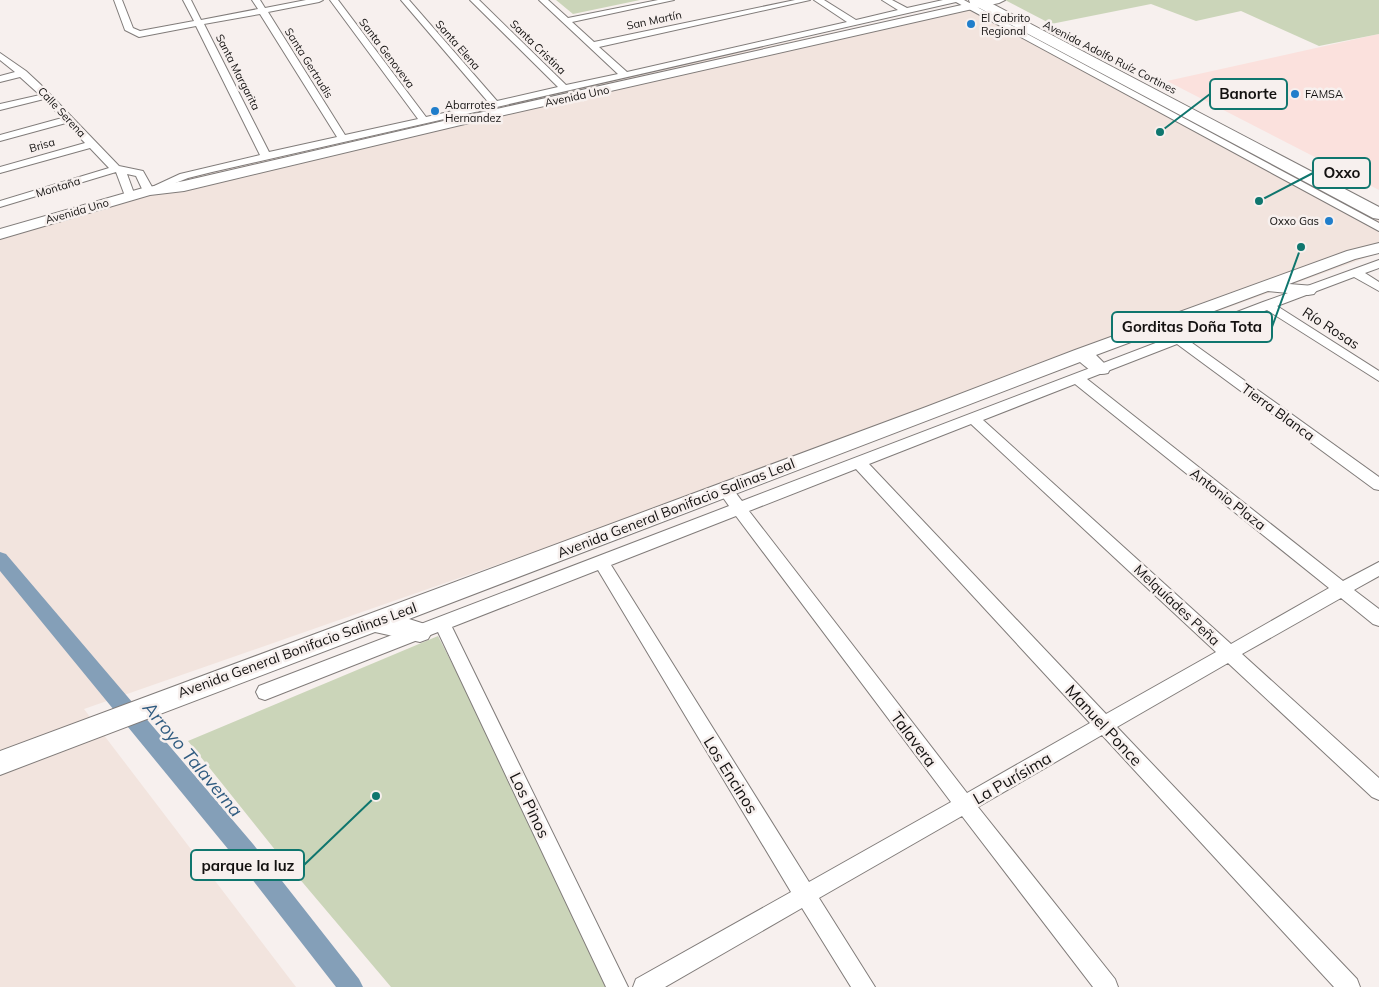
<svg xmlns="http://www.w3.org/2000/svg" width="1379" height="987" viewBox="0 0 1379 987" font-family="Mulish,sans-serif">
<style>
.commercial{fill:#fbe1dd}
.built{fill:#f2e4de}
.green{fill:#cbd5b9}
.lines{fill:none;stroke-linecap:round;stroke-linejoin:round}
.canal{fill:#849fb8;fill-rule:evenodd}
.street-casing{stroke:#817c7a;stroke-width:2}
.secondary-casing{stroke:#817c7a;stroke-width:2}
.primary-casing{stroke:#817c7a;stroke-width:2}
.street{fill:#fff;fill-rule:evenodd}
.secondary{fill:#fff;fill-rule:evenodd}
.primary{fill:#fff;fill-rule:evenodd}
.poi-dot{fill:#207ecb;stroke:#f7f0ee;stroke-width:2}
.labels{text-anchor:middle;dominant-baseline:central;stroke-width:5;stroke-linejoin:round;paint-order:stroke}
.far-poi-label{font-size:11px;fill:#131110;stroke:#f7f0ee;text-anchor:start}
.far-street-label{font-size:11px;fill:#131110;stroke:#f7f0ee}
.street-label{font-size:14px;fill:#131110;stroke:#f7f0ee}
.near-street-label{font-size:16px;fill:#131110;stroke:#f7f0ee}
.near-water-label{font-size:18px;font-style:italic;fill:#2f5b80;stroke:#f7f0ee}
.leader{fill:none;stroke:#0f766e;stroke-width:2}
.callout-dot{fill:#0f766e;stroke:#f7f0ee;stroke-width:2}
.callout{fill:#f7f0ee;stroke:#0f766e;stroke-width:2}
.callout-label{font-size:15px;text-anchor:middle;font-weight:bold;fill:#131110}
</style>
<rect width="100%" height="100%" fill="#f7f0ee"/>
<!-- commercial -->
<path class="commercial" d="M 1379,34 L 1379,190 L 1167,81 Z"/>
<!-- built -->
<path class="built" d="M 983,0 L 987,0 L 1379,207 L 1379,253 L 1061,368 L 84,709 L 296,987 L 0,987 L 0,233 L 247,159 Z"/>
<!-- green -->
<path class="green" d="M 556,0 L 640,0 L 573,14 Z
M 1005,0 L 1379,0 L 1379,34 L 1319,46 L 1241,11 L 1196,21 L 1151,4 L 1051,24 Z
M 438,636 L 617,987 L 391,987 L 276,851 L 188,741 Z"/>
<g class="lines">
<!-- canal -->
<path class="canal" d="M 0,552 L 6,554 L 253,844 L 359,979 L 363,987 L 336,987 L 237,860 L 0,571 Z"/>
<defs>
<path id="street" d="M 114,0 L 122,0 L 133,28 L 140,31 L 194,21 L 183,0 L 191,0 L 201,20 L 258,9 L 252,0 L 260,0 L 265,8 L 306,0 L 323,0 L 319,2 L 268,12 L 345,135 L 418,119 L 330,0 L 338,0 L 426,117 L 489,103 L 401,0 L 409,0 L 497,101 L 558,87 L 470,0 L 479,0 L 566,85 L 618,74 L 539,0 L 548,0 L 568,18 L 658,0 L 674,0 L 572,22 L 594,42 L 795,0 L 810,0 L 599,47 L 627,72 L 847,22 L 814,0 L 824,0 L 856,20 L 898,10 L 882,0 L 892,0 L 907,8 L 943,0 L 964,0 L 1379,223 L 1379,231 L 956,2 L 212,172 L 188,178 L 148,194 L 143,191 L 136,176 L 127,174 L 135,196 L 130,199 L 125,196 L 116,172 L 0,207 L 0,201 L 109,168 L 90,148 L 0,173 L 0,167 L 85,143 L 66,123 L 0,141 L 0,135 L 62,118 L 44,99 L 0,110 L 0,104 L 40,95 L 20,77 L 0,82 L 0,76 L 15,72 L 0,60 L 0,53 L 26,71 L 40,84 L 119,166 L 143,171 L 152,187 L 180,174 L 260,155 L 196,26 L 139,37 L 125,30 ZM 260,14 L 337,137 L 269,152 L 204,24 Z
M 1379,260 L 1379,268 L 1365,273 L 1379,282 L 1379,291 L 1354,277 L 1277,306 L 1379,371 L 1379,381 L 1267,310 L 1188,340 L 1379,477 L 1379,490 L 1374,489 L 1177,344 L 1087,379 L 1343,581 L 1379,562 L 1379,576 L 1354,590 L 1379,609 L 1379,626 L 1373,624 L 1341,598 L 1242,654 L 1379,778 L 1379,800 L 1372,797 L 1228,663 L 1117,727 L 1357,979 L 1360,987 L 1334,987 L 1102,735 L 978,807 L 1115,979 L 1118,987 L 1093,987 L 962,816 L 819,898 L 875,987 L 851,987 L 802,908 L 665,987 L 633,987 L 636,979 L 791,892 L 598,570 L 452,627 L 628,987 L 606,987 L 438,632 L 265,700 L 259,698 L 256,692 L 259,686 L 729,506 L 717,489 L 719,485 C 731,481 735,493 742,501 L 1263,302 ZM 1075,384 L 1329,588 L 1231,644 L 983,420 ZM 971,424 L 1216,652 L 1106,714 L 869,464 ZM 856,469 L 1090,723 L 967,793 L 749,511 ZM 736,516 L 951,802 L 809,882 L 611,565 Z"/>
<path id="secondary" d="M 984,0 L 1005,0 L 999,3 L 465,124 L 184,191 L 150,195 L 0,239 L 0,229 L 143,188 L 184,181 L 465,116 Z
M 1379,243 L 1379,253 L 1355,259 L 1289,284 L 1314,286 L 1317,290 L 1314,294 L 1308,295 L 1268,291 L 1096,355 L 1110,369 L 1108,373 C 1095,377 1089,369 1080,362 L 409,619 L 428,625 L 432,632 L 428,639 L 420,642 L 375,632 L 0,775 L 0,751 L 926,407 L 1075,350 L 1347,251 Z"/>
<path id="primary" d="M 969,0 L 985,0 L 1379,207 L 1379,219 L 1373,218 L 970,3 Z"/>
</defs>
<!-- street casing -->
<use href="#street" class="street-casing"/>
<!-- secondary casing -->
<use href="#secondary" class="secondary-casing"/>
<!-- primary casing -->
<use href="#primary" class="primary-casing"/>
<!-- street -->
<use href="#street" class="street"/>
<!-- secondary -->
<use href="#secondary" class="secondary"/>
<!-- primary -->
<use href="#primary" class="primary"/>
</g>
<!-- markers -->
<g class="poi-dot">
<circle cx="971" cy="24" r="5"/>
<circle cx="1295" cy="94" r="5"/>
<circle cx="435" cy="111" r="5"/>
<circle cx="1329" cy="221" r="5"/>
</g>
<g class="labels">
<!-- far-poi labels -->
<g class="far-poi-label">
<text x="981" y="18">El Cabrito<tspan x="981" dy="13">Regional</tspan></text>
<text x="1305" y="94">FAMSA</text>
<text x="445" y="105">Abarrotes<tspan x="445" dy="13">Hernandez</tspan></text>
<text x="1319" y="221" text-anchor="end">Oxxo Gas</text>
</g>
<!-- far-street labels -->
<g class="far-street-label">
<text transform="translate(654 20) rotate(-12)">San Martín</text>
<text transform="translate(458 45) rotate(49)">Santa Elena</text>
<text transform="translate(538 47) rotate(44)">Santa Cristina</text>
<text transform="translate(387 53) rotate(53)">Santa Genoveva</text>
<text transform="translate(1110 57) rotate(27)">Avenida Adolfo Ruíz Cortines</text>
<text transform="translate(309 63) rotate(58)">Santa Gertrudis</text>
<text transform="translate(238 72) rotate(63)">Santa Margarita</text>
<text transform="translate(577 96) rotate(-12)">Avenida Uno</text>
<text transform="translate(62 112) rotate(47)">Calle Serena</text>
<text transform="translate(42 145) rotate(-16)">Brisa</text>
<text transform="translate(58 187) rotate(-17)">Montaña</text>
<text transform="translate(77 211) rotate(-16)">Avenida Uno</text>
</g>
<!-- street labels -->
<g class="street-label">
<text transform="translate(1331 328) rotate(33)">Río Rosas</text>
<text transform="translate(1278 412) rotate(36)">Tierra Blanca</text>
<text transform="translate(1228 499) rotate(38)">Antonio Plaza</text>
<text transform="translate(676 508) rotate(-21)">Avenida General Bonifacio Salinas Leal</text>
<text transform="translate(1177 605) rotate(43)">Melquíades Peña</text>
<text transform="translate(297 650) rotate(-20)">Avenida General Bonifacio Salinas Leal</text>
</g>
<!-- near-street labels -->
<g class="near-street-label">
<text transform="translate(1104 725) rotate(47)">Manuel Ponce</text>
<text transform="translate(914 739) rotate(53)">Talavera</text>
<text transform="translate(731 775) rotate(58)">Los Encinos</text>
<text transform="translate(1012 778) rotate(-30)">La Purísima</text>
<text transform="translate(530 805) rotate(64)">Los Pinos</text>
</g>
<!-- near-water labels -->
<g class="near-water-label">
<text transform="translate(193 759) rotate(50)">Arroyo Talaverna</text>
</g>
</g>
<!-- callouts -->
<path class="leader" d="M1160 132L1210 94M1259 201L1313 173M1301 247L1272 327M376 796L304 865"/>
<g class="callout-dot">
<circle cx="1160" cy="132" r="5"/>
<circle cx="1259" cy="201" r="5"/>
<circle cx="1301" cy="247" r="5"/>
<circle cx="376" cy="796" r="5"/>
</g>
<g class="callout">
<rect x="1210" y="79" width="77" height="30" rx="5"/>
<rect x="1313" y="158" width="57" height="30" rx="5"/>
<rect x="1112" y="312" width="160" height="30" rx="5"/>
<rect x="191" y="850" width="113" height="30" rx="5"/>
</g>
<g class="callout-label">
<text x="1248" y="99">Banorte</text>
<text x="1342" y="178">Oxxo</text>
<text x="1192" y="332">Gorditas Doña Tota</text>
<text x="248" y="871">parque la luz</text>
</g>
</svg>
